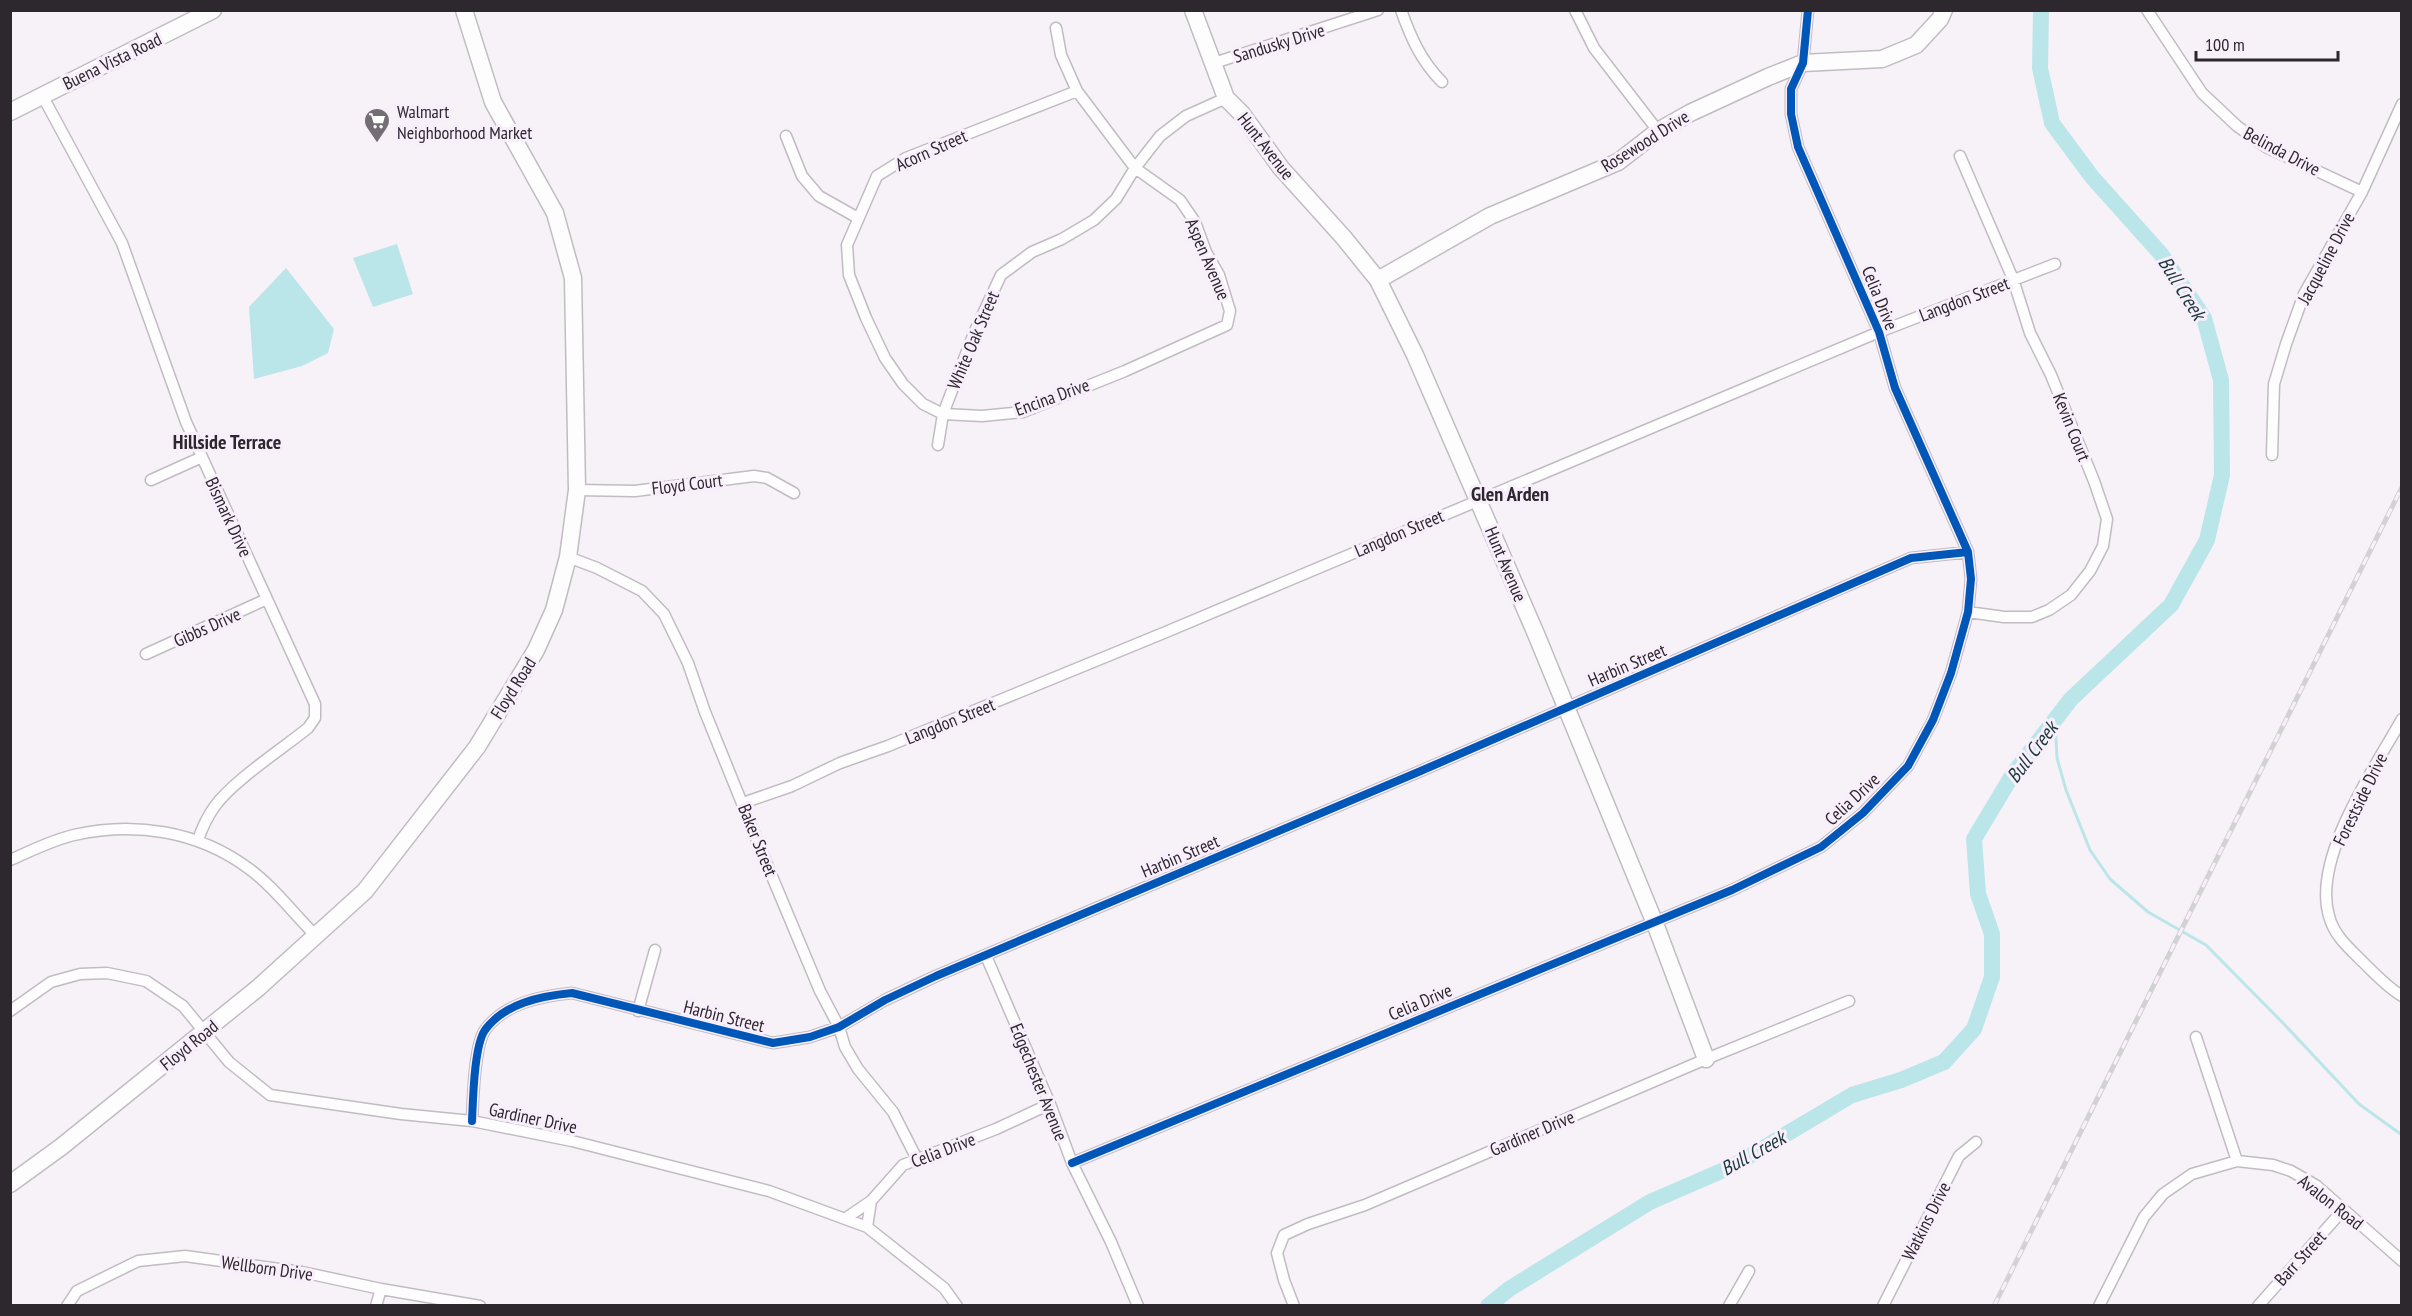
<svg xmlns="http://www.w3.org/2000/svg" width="2412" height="1316" viewBox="0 0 2412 1316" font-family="'PT Sans Narrow',sans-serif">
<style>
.water{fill:#bbe6e9}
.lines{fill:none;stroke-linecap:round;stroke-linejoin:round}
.stream{stroke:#bbe6e9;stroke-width:3}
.river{stroke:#bbe6e9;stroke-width:16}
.street-casing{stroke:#c1bcc2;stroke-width:13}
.secondary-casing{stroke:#c1bcc2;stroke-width:19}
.street{stroke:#fefdfe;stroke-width:10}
.secondary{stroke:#fefdfe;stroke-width:16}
.rail-casing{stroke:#d2d1d3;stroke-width:5}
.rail{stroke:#f9eefb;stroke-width:3;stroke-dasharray:9;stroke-linecap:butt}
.cycleway-casing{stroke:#f9eefb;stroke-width:11}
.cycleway{stroke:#0057b8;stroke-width:8}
.labels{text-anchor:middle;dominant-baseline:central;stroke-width:6;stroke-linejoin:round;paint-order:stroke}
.street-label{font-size:18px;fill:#2c282d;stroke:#f9eefb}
.poi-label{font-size:18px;fill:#2c282d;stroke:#f9eefb;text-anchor:start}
.water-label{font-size:20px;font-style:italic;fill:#193a3a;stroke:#f9eefb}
.neighbourhood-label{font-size:20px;font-weight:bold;fill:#2c282d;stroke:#f9eefb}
</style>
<rect width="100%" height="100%" fill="#f7f1f8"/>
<!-- water -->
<path class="water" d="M 397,244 L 413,294 L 373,307 L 353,258 Z
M 286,268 L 334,329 L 328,353 L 302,366 L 254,379 L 249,307 Z"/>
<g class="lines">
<!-- stream -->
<path class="stream" d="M 2055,720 L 2057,758 L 2066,790 L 2090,850 L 2110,879 L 2148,912 L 2206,945 L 2283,1023 L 2359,1104 L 2402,1135"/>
<!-- river -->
<path class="river" d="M 1488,1306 L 1509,1289 L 1650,1202 L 1733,1166 L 1852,1095 L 1901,1080 L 1944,1062 L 1974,1029 L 1992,977 L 1992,934 L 1978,894 L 1974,839 L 2013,774 L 2071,699 L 2171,605 L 2207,540 L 2222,475 L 2221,380 L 2204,318 L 2161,254 L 2092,177 L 2052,123 L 2040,68 L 2041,10"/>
<defs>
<path id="street" d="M 1401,10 C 1411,38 1421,61 1442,82
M 1575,10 L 1594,48 L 1658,131
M 2147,10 L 2202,93 L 2237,126 L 2266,147 L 2362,192
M 1056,28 L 1061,55 L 1077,91 L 1135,168 L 1180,200 L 1195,222 L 1206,252 L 1219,275 L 1230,311 L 1227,325 L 1125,371 L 1023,412 L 982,416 L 943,414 L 923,404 L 903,384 L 885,358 L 866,318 L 849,275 L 847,245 L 877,176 L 906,158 L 1077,91
M 1214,63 L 1378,10
M 42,95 L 122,243 L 186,422 L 315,704 L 315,718 L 308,728 C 282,749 233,781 215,806 C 207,817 202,828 198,840
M 786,136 L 802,176 L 819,196 L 858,218
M 1960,156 L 2013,279 L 2030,333 L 2051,375 L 2094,481 L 2107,519 L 2103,546 L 2090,571 L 2071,595 L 2049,610 L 2032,617 L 2004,617 L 1968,612
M 938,445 L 943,414 L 974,333 L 1001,275 L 1032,252 L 1062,239 L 1094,220 L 1116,199 L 1135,168 L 1160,136 L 1186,116 L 1226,98
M 2272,455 L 2274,384 L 2286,344 L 2304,294 L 2362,192 L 2402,104
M 151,480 L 202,457
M 577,490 L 635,491 L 754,476 L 767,478 L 794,493
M 568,557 L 597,568 L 642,591 L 664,614 L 688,663 L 705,712 L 763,855 L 820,991 L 839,1027 L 845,1047 L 858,1069 L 893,1112 L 917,1159
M 146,654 L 267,599
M 2402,719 C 2374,769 2312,858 2329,916 C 2334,936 2350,949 2364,963 C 2376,975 2387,987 2402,996
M 743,803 L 792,786 L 840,763 L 888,746 L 1166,632 L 1879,332 L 2055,264
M 10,860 C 31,851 52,840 74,835 C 134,821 198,831 248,868 C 273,886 294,914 316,936
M 986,956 L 1050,1104 L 1072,1163 L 1111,1242 L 1138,1306
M 10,1011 L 51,982 L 80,974 L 107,973 L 146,981 L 183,1006 L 229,1062 L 270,1095 L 401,1114 L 472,1121 L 572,1141 L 769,1191 L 867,1227 L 944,1288 L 957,1306
M 638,1011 L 655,950
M 2196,1037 L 2237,1161
M 472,1121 C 473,1100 474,1046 485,1030 C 505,1003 541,996 572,993 L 773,1043 L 810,1037 L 839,1027 L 885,1000 L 936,976 L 1416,773 L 1911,558 L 1968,552
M 1072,1163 L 1732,890 L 1821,847 L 1863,813 L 1908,766 L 1933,720 L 1951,673 L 1968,612 L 1971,579 L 1968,552 L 1895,388 L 1879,332 L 1798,147 L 1791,114 L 1791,89 L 1803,63 L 1808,10
M 846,1218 L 871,1201
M 867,1227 L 871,1201 L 903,1165 L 996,1129 L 1050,1104
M 67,1306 L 77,1291 L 138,1261 L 185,1256 L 302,1272 L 381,1289 L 480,1306
M 376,1306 L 381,1289
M 1294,1306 L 1284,1280 L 1277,1253 L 1284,1235 L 1308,1224 L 1365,1205 L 1706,1059 L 1849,1001
M 1729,1306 L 1749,1271
M 1883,1306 L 1959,1156 L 1976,1142
M 2099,1306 L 2144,1217 L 2163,1194 L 2192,1174 L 2237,1161 L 2273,1165 L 2291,1171 L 2317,1186 L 2402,1261
M 2258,1306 L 2343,1210"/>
<path id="secondary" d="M 1193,10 L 1226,98 L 1242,114 L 1281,168 L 1344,238 L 1378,280 L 1415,355 L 1536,634 L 1654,921 L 1706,1059
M 10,112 L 213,10
M 1378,280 L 1490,216 L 1618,162 L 1658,131 L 1690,113 L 1768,77 L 1803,63 L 1882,59 L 1916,45 L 1940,19 L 1944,10
M 10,1184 L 61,1147 L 258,988 L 365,891 L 477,747 L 536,650 L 554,610 L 568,557 L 577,490 L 573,278 L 555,213 L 493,102 L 464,10"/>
</defs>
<!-- street casing -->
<use href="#street" class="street-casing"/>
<!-- secondary casing -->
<use href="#secondary" class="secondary-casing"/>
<!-- street -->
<use href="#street" class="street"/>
<!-- secondary -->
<use href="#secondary" class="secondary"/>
<defs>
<path id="rail" d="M 1994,1306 L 2402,487"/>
</defs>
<!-- rail casing -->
<use href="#rail" class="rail-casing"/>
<!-- rail -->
<use href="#rail" class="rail"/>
<defs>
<path id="cycleway" d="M 472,1121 C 473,1100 474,1046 485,1030 C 505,1003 541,996 572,993 L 773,1043 L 810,1037 L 839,1027 L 885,1000 L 936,976 L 1416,773 L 1911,558 L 1968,552
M 1072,1163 L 1732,890 L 1821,847 L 1863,813 L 1908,766 L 1933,720 L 1951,673 L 1968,612 L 1971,579 L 1968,552 L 1895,388 L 1879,332 L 1798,147 L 1791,114 L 1791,89 L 1803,63 L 1808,10"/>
</defs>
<!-- cycleway casing -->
<use href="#cycleway" class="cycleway-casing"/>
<!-- cycleway -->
<use href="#cycleway" class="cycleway"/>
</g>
<!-- icons -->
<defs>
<symbol id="supermarket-pin" viewBox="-11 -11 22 30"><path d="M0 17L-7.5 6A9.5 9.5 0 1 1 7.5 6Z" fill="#736e74" stroke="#f9eefb"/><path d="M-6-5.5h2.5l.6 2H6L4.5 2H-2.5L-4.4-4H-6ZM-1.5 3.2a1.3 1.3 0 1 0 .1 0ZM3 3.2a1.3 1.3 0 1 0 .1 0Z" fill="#fff"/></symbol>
</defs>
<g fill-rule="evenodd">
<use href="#supermarket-pin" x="362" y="106" width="30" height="40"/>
</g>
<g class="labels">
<!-- street labels -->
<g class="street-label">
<text transform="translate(1279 43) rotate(-17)">Sandusky Drive</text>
<text transform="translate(112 61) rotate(-26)">Buena Vista Road</text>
<text transform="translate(1645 141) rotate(-32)">Rosewood Drive</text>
<text transform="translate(1266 146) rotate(52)">Hunt Avenue</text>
<text transform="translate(931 150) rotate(-24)">Acorn Street</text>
<text transform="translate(2282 151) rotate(28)">Belinda Drive</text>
<text transform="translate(2326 258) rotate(-62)">Jacqueline Drive</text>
<text transform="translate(1208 259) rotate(67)">Aspen Avenue</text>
<text transform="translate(1880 298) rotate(68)">Celia Drive</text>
<text transform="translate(1964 299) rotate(-21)">Langdon Street</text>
<text transform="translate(973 340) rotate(-67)">White Oak Street</text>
<text transform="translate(1052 397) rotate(-20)">Encina Drive</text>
<text transform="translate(2072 427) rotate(68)">Kevin Court</text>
<text transform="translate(687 484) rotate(-7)">Floyd Court</text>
<text transform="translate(229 517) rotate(65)">Bismark Drive</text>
<text transform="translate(1399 533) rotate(-23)">Langdon Street</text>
<text transform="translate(1506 564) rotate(67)">Hunt Avenue</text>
<text transform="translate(207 627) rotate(-24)">Gibbs Drive</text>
<text transform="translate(1627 665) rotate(-23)">Harbin Street</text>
<text transform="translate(513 688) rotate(-58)">Floyd Road</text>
<text transform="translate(950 721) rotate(-22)">Langdon Street</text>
<text transform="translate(1852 799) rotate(-43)">Celia Drive</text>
<text transform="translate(2360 799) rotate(-64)">Forestside Drive</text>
<text transform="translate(758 840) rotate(68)">Baker Street</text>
<text transform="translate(1180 856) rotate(-23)">Harbin Street</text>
<text transform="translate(1420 1002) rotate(-23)">Celia Drive</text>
<text transform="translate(724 1016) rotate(14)">Harbin Street</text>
<text transform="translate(189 1045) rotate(-39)">Floyd Road</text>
<text transform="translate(1039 1082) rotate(68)">Edgechester Avenue</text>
<text transform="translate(533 1118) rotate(12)">Gardiner Drive</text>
<text transform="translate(1532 1133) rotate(-23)">Gardiner Drive</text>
<text transform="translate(943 1150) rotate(-21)">Celia Drive</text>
<text transform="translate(2331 1202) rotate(38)">Avalon Road</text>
<text transform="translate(1926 1221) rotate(-63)">Watkins Drive</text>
<text transform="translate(2300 1258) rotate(-48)">Barr Street</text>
<text transform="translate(267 1268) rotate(8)">Wellborn Drive</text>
</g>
<!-- poi labels -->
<g class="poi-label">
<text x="397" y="111">Walmart<tspan x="397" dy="21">Neighborhood Market</tspan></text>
</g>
<!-- water labels -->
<g class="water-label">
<text transform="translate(2182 288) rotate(58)">Bull Creek</text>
<text transform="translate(2032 752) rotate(-53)">Bull Creek</text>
<text transform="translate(1753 1153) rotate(-29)">Bull Creek</text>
</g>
<!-- neighbourhood labels -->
<g class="neighbourhood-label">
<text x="227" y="442">Hillside Terrace</text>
<text x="1510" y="494">Glen Arden</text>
</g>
</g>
<!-- border -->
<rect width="2412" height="1316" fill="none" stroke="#2c282d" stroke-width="24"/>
<!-- scale -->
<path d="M2196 51v9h142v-9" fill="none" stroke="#2c282d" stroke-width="3"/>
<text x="2205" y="51" font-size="18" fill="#2c282d" stroke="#f9eefb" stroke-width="4.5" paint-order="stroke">100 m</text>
</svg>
